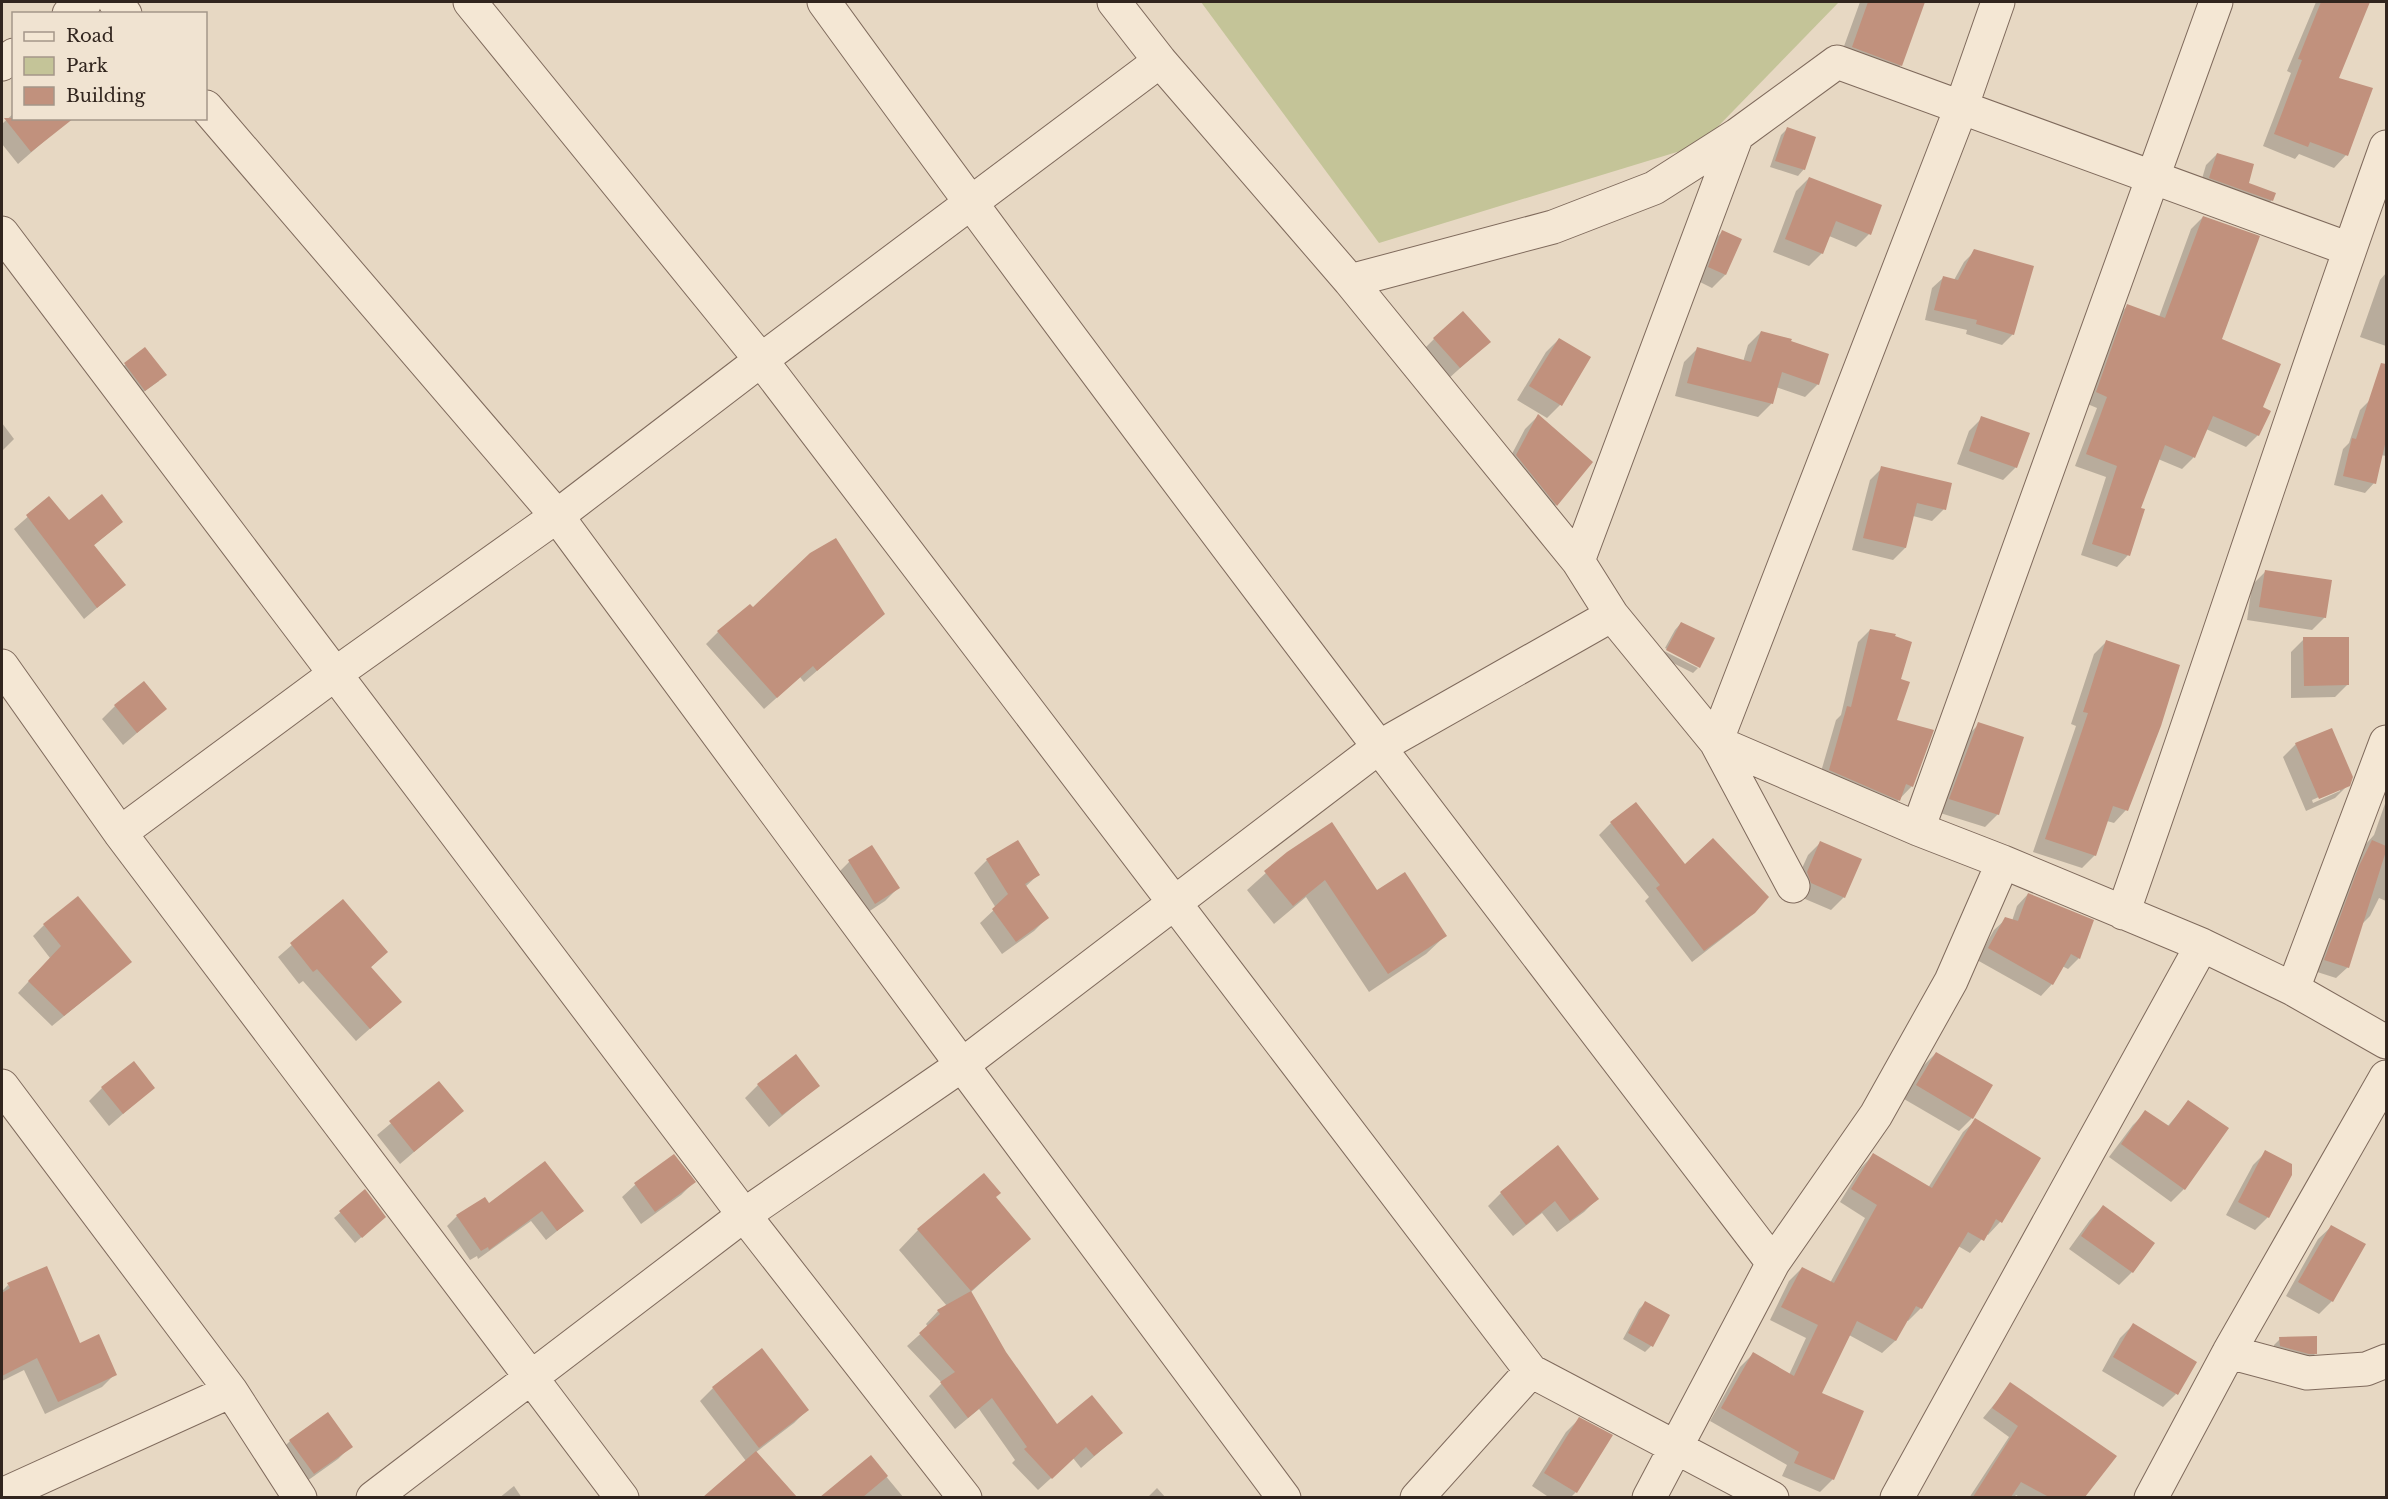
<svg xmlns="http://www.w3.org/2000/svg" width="2388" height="1499" viewBox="0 0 2388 1499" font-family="'Libre Baskerville',serif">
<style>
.green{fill:#c4c498}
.shadow{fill:#0003;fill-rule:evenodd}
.building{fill:#c1917d}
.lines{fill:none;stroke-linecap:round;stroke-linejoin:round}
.minor-casing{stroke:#7f6a5c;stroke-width:35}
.minor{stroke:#f4e7d4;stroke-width:33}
</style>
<rect width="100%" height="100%" fill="#e7d8c3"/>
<!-- green -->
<path class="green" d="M 1201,2 L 1839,2 L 1700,145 L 1379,243 Z"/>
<!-- shadow -->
<path class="shadow" d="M 1860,2 L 1923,2 L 1901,65 L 1888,78 L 1839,60 Z
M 2316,2 L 2353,2 L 2366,7 L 2337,79 L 2363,114 L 2346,155 L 2334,168 L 2299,154 L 2295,159 L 2263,146 L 2291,73 L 2287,71 Z
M 14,113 L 14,118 L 58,129 L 18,164 L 2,144 L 2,124 Z
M 1787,129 L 1804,169 L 1798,176 L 1770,167 L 1781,135 Z
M 2217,154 L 2247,184 L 2272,200 L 2261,211 L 2199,189 L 2206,165 Z
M 1809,178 L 1869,234 L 1856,247 L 1829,236 L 1822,253 L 1809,266 L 1773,252 L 1796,191 Z
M 2203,217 L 2220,340 L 2261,408 L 2258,435 L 2246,447 L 2206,429 L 2193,458 L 2182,469 L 2158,459 L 2139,509 L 2128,555 L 2117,567 L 2081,555 L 2106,477 L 2075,466 L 2097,408 L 2085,403 L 2116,318 L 2127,306 L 2159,317 L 2191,229 Z
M 1722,232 L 1725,275 L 1712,288 L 1696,280 L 1709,245 Z
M 1975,251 L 2013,334 L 2002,345 L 1966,334 L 1967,330 L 1925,320 L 1932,288 L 1943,278 L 1954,280 L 1964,262 Z
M 2386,273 L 2386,346 L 2360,337 L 2380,280 Z
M 1761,332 L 1818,384 L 1805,397 L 1776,387 L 1771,404 L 1758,417 L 1675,396 L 1684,362 L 1697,349 L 1743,362 L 1748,345 Z
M 1434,339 L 1489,342 L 1447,380 L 1421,352 Z
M 1559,339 L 1589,357 L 1560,405 L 1547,418 L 1517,400 L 1546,352 Z
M 144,349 L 159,381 L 138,396 L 119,370 Z
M 2370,400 L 2386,406 L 2386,456 L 2381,455 L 2374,483 L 2365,493 L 2334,485 L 2343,449 L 2349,443 L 2360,410 Z
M 1538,416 L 1556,505 L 1543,517 L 1504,469 L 1525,429 Z
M 1982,418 L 2016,467 L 2003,480 L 1957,464 L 1969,431 Z
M 2,423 L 14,439 L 2,451 Z
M 1882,468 L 1944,509 L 1932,521 L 1913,516 L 1905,548 L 1893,560 L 1852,550 L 1870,480 Z
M 49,498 L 68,523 L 122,522 L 93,546 L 124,585 L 84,619 L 14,529 Z
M 2265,572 L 2325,617 L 2312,630 L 2247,620 L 2252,585 Z
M 753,609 L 883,614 L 804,682 L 800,677 L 764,709 L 706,644 L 718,632 Z
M 1681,623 L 1699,665 L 1665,648 L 1675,630 Z
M 1870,630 L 1899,680 L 1895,721 L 1912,786 L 1887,812 L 1818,782 L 1836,720 L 1841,715 L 1858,642 Z
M 2304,639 L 2348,684 L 2335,697 L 2291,698 L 2291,652 Z
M 2107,641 L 2126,810 L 2114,823 L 2107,821 L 2095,855 L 2082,868 L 2033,852 L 2076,726 L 2071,724 L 2094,654 Z
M 1664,651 L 1698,668 L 1693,673 L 1661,657 Z
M 115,706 L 165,709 L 123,745 L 102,719 Z
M 1979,724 L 1998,814 L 1985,827 L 1937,812 L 1966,737 Z
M 2296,744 L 2348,785 L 2335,798 L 2306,811 L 2283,757 ZM 2340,788 L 2340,791 L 2313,803 L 2312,800 Z
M 2386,801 L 2386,901 L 2379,898 L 2370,916 L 2361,925 L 2348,967 L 2336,978 L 2314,971 L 2349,879 L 2365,845 L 2374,835 Z
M 1611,823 L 1685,866 L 1753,912 L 1741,924 L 1692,962 L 1645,901 L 1649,897 L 1599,835 Z
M 1821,842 L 1844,897 L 1831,910 L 1798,896 L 1794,886 L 1808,855 Z
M 871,847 L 898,888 L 885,901 L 862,916 L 836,875 L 849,862 Z
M 1287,854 L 1377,892 L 1445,936 L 1426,954 L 1369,992 L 1306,897 L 1274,924 L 1247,890 Z
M 987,860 L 1038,875 L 1025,887 L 1047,918 L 1034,931 L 1002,954 L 980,923 L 996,908 L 974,873 Z
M 2028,894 L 2079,958 L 2068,969 L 2062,966 L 2052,984 L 2041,996 L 1977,960 L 1994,930 L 2006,919 L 2012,921 L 2017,906 Z
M 343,901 L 386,952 L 370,968 L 400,1002 L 356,1041 L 303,981 L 299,984 L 278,957 Z
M 44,925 L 130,962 L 52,1026 L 18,993 L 50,958 L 33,936 Z
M 1936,1053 L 1972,1118 L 1959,1131 L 1904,1099 L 1923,1066 Z
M 439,1083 L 462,1111 L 400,1164 L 377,1135 Z
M 758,1085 L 818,1086 L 769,1127 L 745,1098 Z
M 102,1088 L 153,1088 L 109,1126 L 89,1101 Z
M 2188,1102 L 2184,1189 L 2171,1202 L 2109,1157 L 2133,1125 L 2146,1112 L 2167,1127 Z
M 1976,1120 L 2039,1159 L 2000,1222 L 1988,1235 L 1986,1234 L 1970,1253 L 1958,1246 L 1921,1308 L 1908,1321 L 1906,1320 L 1895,1341 L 1882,1353 L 1849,1335 L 1820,1394 L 1833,1479 L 1820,1492 L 1782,1476 L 1787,1465 L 1710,1421 L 1740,1367 L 1753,1354 L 1789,1375 L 1806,1338 L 1770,1320 L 1789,1281 L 1802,1268 L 1830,1283 L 1865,1218 L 1840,1202 L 1861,1168 L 1873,1155 L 1928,1188 L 1963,1132 Z
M 2266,1152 L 2290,1175 L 2268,1217 L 2255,1230 L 2226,1215 L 2253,1165 Z
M 674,1156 L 694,1182 L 681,1195 L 641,1224 L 622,1197 L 635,1185 Z
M 365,1191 L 378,1222 L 355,1243 L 334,1218 Z
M 1501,1193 L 1597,1199 L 1584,1212 L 1557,1232 L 1542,1213 L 1513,1236 L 1488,1206 Z
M 995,1198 L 1029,1239 L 970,1293 L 1005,1353 L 1056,1426 L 1121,1433 L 1081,1468 L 1073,1458 L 1038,1490 L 1012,1463 L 1015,1460 L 979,1409 L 955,1429 L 929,1396 L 942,1383 L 907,1346 L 928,1327 L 926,1324 L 938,1311 L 947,1306 L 899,1250 L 918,1230 Z
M 489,1205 L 582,1211 L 546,1240 L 531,1221 L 478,1259 L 477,1256 L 470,1260 L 447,1226 L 457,1216 Z
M 2103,1207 L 2132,1272 L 2119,1285 L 2069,1249 L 2090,1220 Z
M 2331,1227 L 2332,1301 L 2319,1314 L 2286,1296 L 2318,1239 Z
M 8,1285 L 79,1345 L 115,1374 L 102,1387 L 45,1414 L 24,1370 L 2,1381 L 2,1291 Z
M 1645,1303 L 1651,1346 L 1645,1352 L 1623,1339 L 1639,1309 Z
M 2133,1325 L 2176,1394 L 2163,1407 L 2102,1371 L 2120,1338 Z
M 2280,1339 L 2316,1353 L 2310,1359 L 2274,1352 L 2274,1345 Z
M 2011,1384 L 2115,1456 L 2083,1498 L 2021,1498 L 2016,1495 L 2014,1498 L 1969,1498 L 2009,1437 L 1983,1418 Z
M 713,1388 L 807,1410 L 794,1423 L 755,1453 L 780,1481 L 763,1498 L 705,1498 L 746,1461 L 700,1401 Z
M 327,1414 L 351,1446 L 338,1459 L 300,1486 L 277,1454 L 290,1441 Z
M 1579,1419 L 1610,1436 L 1576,1492 L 1570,1498 L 1550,1498 L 1532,1486 L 1566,1432 Z
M 870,1457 L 904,1498 L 822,1498 Z
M 514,1486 L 522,1498 L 499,1498 Z
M 1157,1488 L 1166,1498 L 1147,1498 Z"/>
<!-- building -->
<path class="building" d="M 1868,2 L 1925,2 L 1902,66 L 1852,47 Z
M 2321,2 L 2370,2 L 2339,78 L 2373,88 L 2348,156 L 2310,142 L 2308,147 L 2274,134 L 2302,60 L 2298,59 Z
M 4,118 L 74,118 L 31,152 Z
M 1787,127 L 1816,137 L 1805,170 L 1775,161 Z
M 2217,153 L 2254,164 L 2249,183 L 2276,193 L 2273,201 L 2209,178 Z
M 1809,177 L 1882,205 L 1871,235 L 1836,221 L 1823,254 L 1785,239 Z
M 2203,216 L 2260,236 L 2222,339 L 2281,364 L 2263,407 L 2271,411 L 2259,436 L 2213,416 L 2195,458 L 2165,445 L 2141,508 L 2145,509 L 2130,556 L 2092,544 L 2117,466 L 2086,454 L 2107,397 L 2096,392 L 2127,304 L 2165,318 Z
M 1722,230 L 1742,239 L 1726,275 L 1708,267 Z
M 1974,249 L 2034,266 L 2014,335 L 1976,324 L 1977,320 L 1934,310 L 1943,276 L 1958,280 Z
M 1463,311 L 1491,342 L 1460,368 L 1433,338 Z
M 1761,331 L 1792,339 L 1791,341 L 1829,354 L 1819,385 L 1782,372 L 1773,404 L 1687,383 L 1697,347 L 1751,362 Z
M 1559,338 L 1591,357 L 1562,406 L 1529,386 Z
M 145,347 L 167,375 L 145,391 L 124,363 Z
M 2381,363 L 2386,364 L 2386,440 L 2376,484 L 2343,476 L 2352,438 L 2356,439 Z
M 1538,414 L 1593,462 L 1557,506 L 1516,455 Z
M 1981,416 L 2030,433 L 2017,468 L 1969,451 Z
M 1881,466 L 1952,483 L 1946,510 L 1917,503 L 1906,548 L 1863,538 Z
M 102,494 L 123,522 L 94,545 L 126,585 L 97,608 L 26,515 L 49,496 L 69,520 Z
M 836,538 L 885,614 L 817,671 L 813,666 L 777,698 L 717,631 L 750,604 L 753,607 L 810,553 Z
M 2265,570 L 2332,580 L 2326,618 L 2259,607 Z
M 1681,622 L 1715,638 L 1700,668 L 1666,650 Z
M 1870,629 L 1896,634 L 1895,636 L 1912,642 L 1901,679 L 1910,682 L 1897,720 L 1934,730 L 1913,787 L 1906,784 L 1900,801 L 1829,770 L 1847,706 L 1851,707 Z
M 2303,637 L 2349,637 L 2349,685 L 2304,686 Z
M 2106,640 L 2180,665 L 2161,726 L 2128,811 L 2113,806 L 2096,856 L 2045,839 L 2088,713 L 2083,712 Z
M 144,681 L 167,709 L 137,733 L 114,705 Z
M 1978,722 L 2024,737 L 1999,815 L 1949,799 Z
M 2332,728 L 2353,777 L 2350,786 L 2319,799 L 2295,743 Z
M 1636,802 L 1685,864 L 1713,838 L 1769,897 L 1755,913 L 1704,951 L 1656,888 L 1660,885 L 1610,822 Z
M 1332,822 L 1377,890 L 1405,872 L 1447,936 L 1388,974 L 1325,880 L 1293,906 L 1264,871 L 1287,852 Z
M 1018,840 L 1040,875 L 1025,884 L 1049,918 L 1016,942 L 992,909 L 1008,894 L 986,859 Z
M 2372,840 L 2386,846 L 2386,851 L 2349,968 L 2324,960 L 2359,866 Z
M 1820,841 L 1862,859 L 1845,898 L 1811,883 L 1807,872 Z
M 872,845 L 900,888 L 875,904 L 848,860 Z
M 2028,893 L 2094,920 L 2080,959 L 2071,954 L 2053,985 L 1988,948 L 2005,917 L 2018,921 Z
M 78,896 L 132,962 L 64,1016 L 28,981 L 61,946 L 43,924 Z
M 343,899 L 388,952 L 371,967 L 402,1002 L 370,1029 L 317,969 L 313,972 L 290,943 Z
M 1936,1052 L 1993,1085 L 1973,1119 L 1916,1085 Z
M 796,1054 L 820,1086 L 782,1115 L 757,1084 Z
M 134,1061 L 155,1088 L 123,1114 L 101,1087 Z
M 439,1081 L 464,1111 L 414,1152 L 389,1121 Z
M 2188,1100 L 2229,1128 L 2185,1190 L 2121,1144 L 2145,1110 L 2169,1126 Z
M 1975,1118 L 2041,1158 L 2002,1223 L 1996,1219 L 1984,1241 L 1968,1232 L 1922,1309 L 1916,1306 L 1896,1341 L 1857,1321 L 1822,1393 L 1864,1411 L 1834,1480 L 1794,1463 L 1799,1452 L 1721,1408 L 1753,1352 L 1794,1376 L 1818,1325 L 1781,1307 L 1802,1267 L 1834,1283 L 1877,1205 L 1851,1189 L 1873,1153 L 1932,1188 Z
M 1558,1145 L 1599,1199 L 1570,1221 L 1555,1201 L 1526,1225 L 1500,1192 Z
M 2265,1150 L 2292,1164 L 2292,1175 L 2269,1218 L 2238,1202 Z
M 674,1154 L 696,1182 L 655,1212 L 634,1183 Z
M 545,1161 L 584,1211 L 557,1231 L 542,1211 L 489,1250 L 488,1247 L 481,1251 L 456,1215 L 485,1197 L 489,1203 Z
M 984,1173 L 1001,1193 L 996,1197 L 1031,1239 L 971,1291 L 917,1229 Z
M 365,1189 L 386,1217 L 362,1238 L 339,1211 Z
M 2103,1205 L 2155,1243 L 2133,1273 L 2081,1236 Z
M 2331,1225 L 2366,1244 L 2333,1302 L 2298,1282 Z
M 47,1266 L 80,1343 L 99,1334 L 117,1375 L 58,1402 L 37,1358 L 2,1376 L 2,1293 L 10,1288 L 7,1283 Z
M 971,1291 L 1006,1352 L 1057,1424 L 1092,1395 L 1123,1433 L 1094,1456 L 1086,1447 L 1052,1479 L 1024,1449 L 1027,1447 L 992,1398 L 968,1418 L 940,1382 L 955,1372 L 919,1333 L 940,1314 L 937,1310 Z
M 1645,1301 L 1670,1315 L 1653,1347 L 1628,1333 Z
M 2133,1323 L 2197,1362 L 2178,1395 L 2113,1357 Z
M 2317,1336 L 2317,1354 L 2309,1354 L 2280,1346 L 2279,1337 Z
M 762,1348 L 809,1410 L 759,1448 L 712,1387 Z
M 2010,1382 L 2117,1456 L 2085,1497 L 2049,1497 L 2021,1482 L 2011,1497 L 1973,1497 L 2018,1426 L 1992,1408 Z
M 328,1412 L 353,1447 L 314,1474 L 289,1440 Z
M 1579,1417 L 1613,1435 L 1577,1493 L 1544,1473 Z
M 756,1451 L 797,1497 L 703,1497 Z
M 871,1455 L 888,1476 L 863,1497 L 820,1497 Z"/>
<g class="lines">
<defs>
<path id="minor" d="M 115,2 L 125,14
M 470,2 L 761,360 L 1531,1371 L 1772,1498
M 824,2 C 1133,428 1453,845 1773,1263 L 1649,1498
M 1114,2 L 1160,61 L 1350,281 L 1578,561 L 1612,615 L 1716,742 L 1918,829 L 2003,862
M 69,14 L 85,2
M 2,64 L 14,55
M 206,107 L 557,516 L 962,1065 L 1284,1498
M 2,233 L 744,1215 L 965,1498
M 1350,281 L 1553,227 L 1654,188 L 1737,135 L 1837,62 L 2349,249
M 1578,561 L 1737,135
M 2,666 L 120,833 L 622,1498
M 1918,829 L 2216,2
M 120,833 L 335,674 L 557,516 L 761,360 L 1160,61
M 1793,886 L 1716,742 L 1961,108 L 1998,2
M 2123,913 C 2213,658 2295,401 2386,147
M 2293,989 L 2386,742
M 2,1086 L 231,1391 L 300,1498
M 1773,1263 L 1876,1115 L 1951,981 L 2003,862 L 2202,945 L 2293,989 L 2386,1042
M 2229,1352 L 2307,1373 L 2366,1369 L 2386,1361
M 2,1495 L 231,1391
M 373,1498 L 744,1215 L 962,1065 L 1379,747 L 1612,615
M 1417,1498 L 1531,1371
M 1897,1498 L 2202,945
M 2151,1498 L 2229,1352 L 2386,1077"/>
</defs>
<!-- minor casing -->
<use href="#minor" class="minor-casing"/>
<!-- minor -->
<use href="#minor" class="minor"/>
</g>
<!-- border -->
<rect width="2388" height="1499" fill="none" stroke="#31251e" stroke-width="6"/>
<!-- legend -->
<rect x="12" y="12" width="195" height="108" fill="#f0e3d1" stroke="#a49789" stroke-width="1.5"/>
<rect x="24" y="32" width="30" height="9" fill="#f4e7d4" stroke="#a49789" stroke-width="1.5"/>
<text x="66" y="42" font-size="18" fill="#31251e">Road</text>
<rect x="24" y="57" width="30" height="18" fill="#c4c498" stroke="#a49789" stroke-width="1.5"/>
<text x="66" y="72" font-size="18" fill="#31251e">Park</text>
<rect x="24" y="87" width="30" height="18" fill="#c1917d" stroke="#a49789" stroke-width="1.5"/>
<text x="66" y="102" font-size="18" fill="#31251e">Building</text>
</svg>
